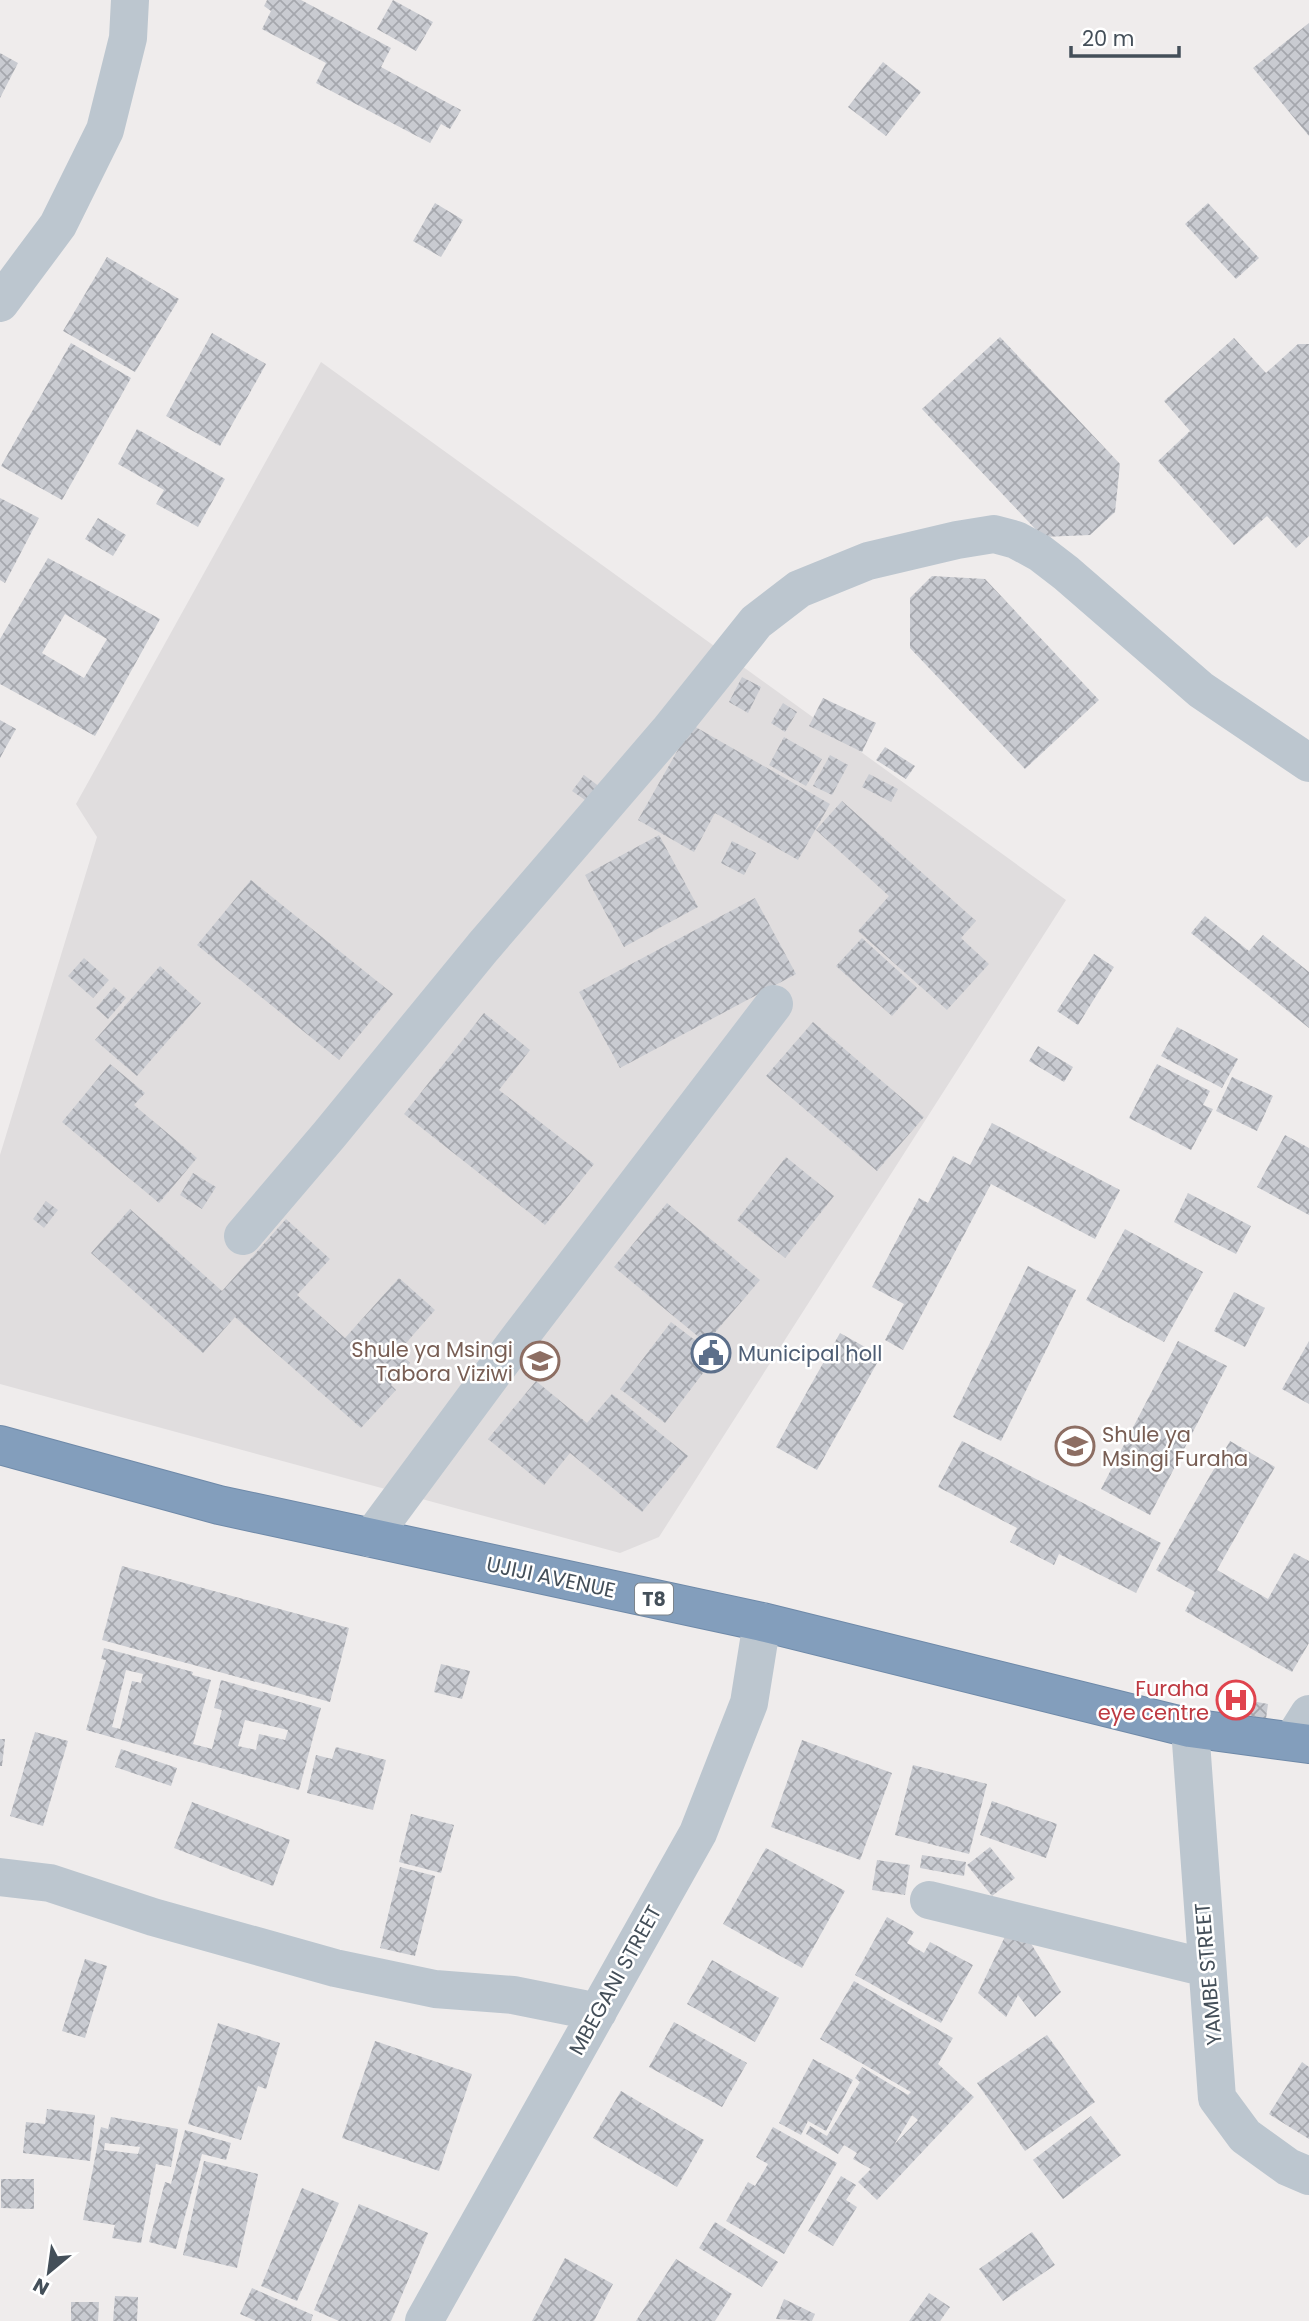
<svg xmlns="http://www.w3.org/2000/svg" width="1309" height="2321" viewBox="0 0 1309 2321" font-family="Poppins,sans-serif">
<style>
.education{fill:#e0ddde}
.building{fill:url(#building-cross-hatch);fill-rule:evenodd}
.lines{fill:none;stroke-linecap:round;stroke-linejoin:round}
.highway-casing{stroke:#6e89a8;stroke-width:40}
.minor{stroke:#bcc6cf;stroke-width:38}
.highway{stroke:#839ebc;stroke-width:38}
.labels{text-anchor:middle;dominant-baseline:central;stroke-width:5;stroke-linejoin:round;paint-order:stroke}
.shield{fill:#fff;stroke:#7c848b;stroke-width:2}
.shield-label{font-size:19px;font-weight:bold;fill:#444f59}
.education-label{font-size:21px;fill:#785e54;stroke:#fff;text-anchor:end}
.service-label{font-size:21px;fill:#4e5e75;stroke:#fff;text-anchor:start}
.street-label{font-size:21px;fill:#444f59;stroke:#fff}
.health-label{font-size:21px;fill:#be3a42;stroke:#fff;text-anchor:end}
</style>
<defs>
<pattern id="building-cross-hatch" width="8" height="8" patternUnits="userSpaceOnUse" patternTransform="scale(1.75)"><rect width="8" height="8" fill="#c9cbd1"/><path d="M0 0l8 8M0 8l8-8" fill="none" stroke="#a5a7ad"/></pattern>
</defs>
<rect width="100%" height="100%" fill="#efecec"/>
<!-- education -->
<path class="education" d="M 321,362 L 1066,900 L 659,1537 L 620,1553 L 0,1384 L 0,1155 L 97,837 L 76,804 Z"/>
<!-- building -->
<path class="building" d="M 267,0 L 301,0 L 391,48 L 381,67 L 461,110 L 450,129 L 441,124 L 430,143 L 316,83 L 326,63 L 262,29 L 271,11 L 264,6 Z
M 393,0 L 433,22 L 416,51 L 377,29 Z
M 1309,23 L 1309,136 L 1253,68 Z
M 0,53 L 18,63 L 0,98 Z
M 883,62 L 921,92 L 886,136 L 848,107 Z
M 435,203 L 463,220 L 441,257 L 413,241 Z
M 1208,203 L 1259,258 L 1236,279 L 1185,224 Z
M 107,257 L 179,299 L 135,372 L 63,331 Z
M 212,333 L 266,364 L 220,446 L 166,416 Z
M 1000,337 L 1120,464 L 1115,512 L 1090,535 L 1043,537 L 922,409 Z
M 1234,338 L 1266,373 L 1298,344 L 1309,344 L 1309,536 L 1296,548 L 1267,516 L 1234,545 L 1158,461 L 1190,431 L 1164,401 Z
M 71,343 L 131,378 L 62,500 L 1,466 Z
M 137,429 L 225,479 L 198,527 L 156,504 L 164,490 L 118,464 Z
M 0,498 L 39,518 L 5,583 L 0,580 Z
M 98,518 L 126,535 L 113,556 L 85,539 Z
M 48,558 L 160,619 L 95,736 L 0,684 L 0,639 ZM 65,614 L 107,639 L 84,678 L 42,653 Z
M 932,576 L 985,579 L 1099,700 L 1025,769 L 910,648 L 910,598 Z
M 742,677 L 761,687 L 748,713 L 729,702 Z
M 823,698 L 876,723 L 862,752 L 809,726 Z
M 783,703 L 797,712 L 785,732 L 771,723 Z
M 0,720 L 16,729 L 0,758 Z
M 692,725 L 830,804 L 798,860 L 715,813 L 694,852 L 638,820 Z
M 784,737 L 822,759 L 806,786 L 769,765 Z
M 885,747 L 915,766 L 906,779 L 876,760 Z
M 830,755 L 848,765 L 832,795 L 813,786 Z
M 869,774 L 898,789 L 891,802 L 862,787 Z
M 584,775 L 600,787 L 588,802 L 572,791 Z
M 842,801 L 976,921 L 961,938 L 989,964 L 947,1010 L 858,931 L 889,896 L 816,830 Z
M 659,835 L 698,907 L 624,947 L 585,875 Z
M 732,841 L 756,853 L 744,875 L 721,863 Z
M 251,880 L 393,994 L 339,1060 L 197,945 Z
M 755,898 L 796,974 L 620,1068 L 579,992 Z
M 1205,916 L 1249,951 L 1263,935 L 1309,972 L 1309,1028 L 1191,933 Z
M 862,938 L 917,988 L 892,1016 L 836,966 Z
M 1094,954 L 1114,967 L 1078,1025 L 1057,1011 Z
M 84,958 L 109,980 L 93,998 L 68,976 Z
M 160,966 L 201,1003 L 137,1076 L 95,1040 Z
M 114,987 L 126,998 L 108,1019 L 96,1008 Z
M 484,1013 L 530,1050 L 499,1090 L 594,1164 L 545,1225 L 404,1114 Z
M 813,1022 L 924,1117 L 877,1171 L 766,1076 Z
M 1177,1027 L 1238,1059 L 1222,1088 L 1161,1056 Z
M 1038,1046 L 1073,1067 L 1064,1082 L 1029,1061 Z
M 110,1064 L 145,1093 L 134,1105 L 197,1158 L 159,1203 L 62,1122 Z
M 1157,1064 L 1210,1091 L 1203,1105 L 1213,1109 L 1191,1150 L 1129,1118 Z
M 1232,1077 L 1273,1096 L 1257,1131 L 1216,1111 Z
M 992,1123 L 1120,1190 L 1095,1239 L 991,1184 L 903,1350 L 885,1340 L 904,1304 L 872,1287 L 919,1198 L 928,1203 L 953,1156 L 970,1165 Z
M 1285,1135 L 1309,1148 L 1309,1215 L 1257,1187 Z
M 786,1157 L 834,1196 L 785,1258 L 737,1220 Z
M 193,1173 L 216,1187 L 202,1209 L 180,1195 Z
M 1188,1193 L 1251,1226 L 1236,1254 L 1174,1222 Z
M 46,1201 L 58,1210 L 44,1228 L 33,1219 Z
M 667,1203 L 760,1280 L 706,1343 L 614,1267 Z
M 130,1209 L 222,1291 L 286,1219 L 330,1259 L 297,1295 L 345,1338 L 399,1278 L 435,1310 L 398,1352 L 410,1363 L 391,1385 L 396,1390 L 361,1428 L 235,1317 L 203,1353 L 91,1253 Z
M 1125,1229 L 1203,1272 L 1164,1342 L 1086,1300 Z
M 1028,1266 L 1076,1290 L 1001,1441 L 953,1417 Z
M 1234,1292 L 1265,1308 L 1245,1347 L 1214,1331 Z
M 671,1322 L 716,1356 L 665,1423 L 620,1389 Z
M 840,1333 L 881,1356 L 817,1470 L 776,1447 Z
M 1178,1341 L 1227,1366 L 1150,1515 L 1101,1489 Z
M 1309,1341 L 1309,1404 L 1282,1389 Z
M 536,1381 L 587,1423 L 612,1394 L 688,1456 L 642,1512 L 570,1453 L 544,1485 L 488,1439 Z
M 962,1441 L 1161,1543 L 1136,1593 L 1059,1554 L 1054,1565 L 1010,1542 L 1017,1528 L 938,1487 Z
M 1230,1441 L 1275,1467 L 1217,1570 L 1268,1599 L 1294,1553 L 1309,1561 L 1309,1643 L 1292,1672 L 1185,1611 L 1195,1592 L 1156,1570 Z
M 122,1566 L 349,1628 L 330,1702 L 102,1640 Z
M 104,1648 L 193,1672 L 192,1675 L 211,1680 L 193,1744 L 212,1749 L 222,1710 L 214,1708 L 221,1680 L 321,1708 L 299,1790 L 86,1730 L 106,1660 L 101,1659 ZM 126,1670 L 143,1674 L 141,1683 L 132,1681 L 120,1729 L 112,1727 ZM 245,1720 L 288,1730 L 285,1740 L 259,1734 L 256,1750 L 238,1746 Z
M 441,1664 L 470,1671 L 462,1699 L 434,1692 Z
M 1235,1698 L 1268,1704 L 1266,1719 L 1233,1712 Z
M 35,1732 L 68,1741 L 43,1826 L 10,1816 Z
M 0,1739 L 5,1739 L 2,1766 L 0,1766 Z
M 802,1740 L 892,1773 L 860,1860 L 771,1827 Z
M 336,1747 L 386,1760 L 373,1810 L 307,1793 L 316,1755 L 332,1759 Z
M 121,1749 L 177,1768 L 171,1786 L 115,1767 Z
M 913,1765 L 987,1784 L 969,1854 L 895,1835 Z
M 992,1801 L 1057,1824 L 1046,1858 L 980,1835 Z
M 192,1802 L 290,1840 L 273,1886 L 174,1848 Z
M 411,1814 L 454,1825 L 441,1873 L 399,1862 Z
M 990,1847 L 1015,1878 L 992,1896 L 967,1865 Z
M 766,1848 L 845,1891 L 802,1968 L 723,1924 Z
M 922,1855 L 966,1862 L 964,1876 L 920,1868 Z
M 877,1860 L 910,1865 L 905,1895 L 872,1890 Z
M 400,1867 L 435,1876 L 415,1956 L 380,1948 Z
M 887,1917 L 914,1932 L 907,1943 L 924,1953 L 930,1942 L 973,1965 L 941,2023 L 855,1975 Z
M 1009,1928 L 1022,1929 L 1061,1992 L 1035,2017 L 1018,1995 L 1006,2017 L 978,1993 Z
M 85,1959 L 107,1966 L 85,2038 L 62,2031 Z
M 712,1960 L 779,1998 L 755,2042 L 687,2004 Z
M 854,1981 L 953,2038 L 938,2064 L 974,2097 L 877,2200 L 858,2182 L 871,2169 L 853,2159 L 857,2153 L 844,2145 L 838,2154 L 806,2134 L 810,2126 L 827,2136 L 860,2082 L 855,2078 L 862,2067 L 908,2095 L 911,2092 L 820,2039 ZM 912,2115 L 918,2120 L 894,2145 Z
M 674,2022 L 747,2063 L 722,2107 L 649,2067 Z
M 218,2023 L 280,2043 L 266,2089 L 258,2086 L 241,2140 L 188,2124 Z
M 1047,2035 L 1095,2102 L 1025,2151 L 977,2083 Z
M 375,2041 L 472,2074 L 439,2171 L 342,2138 Z
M 813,2059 L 853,2080 L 826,2131 L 808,2121 L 801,2135 L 779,2123 Z
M 1302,2062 L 1309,2067 L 1309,2139 L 1269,2114 Z
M 621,2091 L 704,2140 L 677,2187 L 593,2138 Z
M 47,2109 L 95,2115 L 90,2161 L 23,2153 L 26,2122 L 45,2124 Z
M 1091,2116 L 1121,2155 L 1063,2199 L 1033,2160 Z
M 111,2117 L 178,2129 L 171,2167 L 156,2164 L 141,2243 L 112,2238 L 115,2225 L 83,2220 L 101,2127 L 108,2129 ZM 105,2143 L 140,2147 L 138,2154 L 104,2150 Z
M 773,2127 L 837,2163 L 784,2254 L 726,2221 L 748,2182 L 755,2186 L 768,2164 L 756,2157 Z
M 185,2130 L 231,2143 L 226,2160 L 202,2154 L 176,2249 L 149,2242 L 165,2182 L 171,2184 Z
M 204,2161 L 258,2174 L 237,2268 L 183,2255 Z
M 841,2176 L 856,2185 L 846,2200 L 857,2207 L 833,2246 L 808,2231 Z
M 1,2179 L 34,2179 L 34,2209 L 1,2208 Z
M 302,2188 L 339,2203 L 297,2301 L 261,2286 Z
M 359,2204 L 428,2233 L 391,2321 L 339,2321 L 314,2310 Z
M 715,2222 L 778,2262 L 762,2287 L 699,2248 Z
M 1032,2232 L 1055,2265 L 1003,2301 L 979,2269 Z
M 565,2258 L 613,2284 L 594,2321 L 532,2321 Z
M 676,2259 L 732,2294 L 715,2321 L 636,2321 Z
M 252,2288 L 313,2315 L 311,2321 L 256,2321 L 240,2314 Z
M 929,2293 L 950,2307 L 940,2321 L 909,2321 Z
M 115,2296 L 138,2297 L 137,2321 L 113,2321 Z
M 784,2299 L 815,2314 L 812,2321 L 776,2319 Z
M 71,2302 L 99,2302 L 98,2321 L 71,2321 Z"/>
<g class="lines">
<defs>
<path id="highway" d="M 0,1445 L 219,1505 L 762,1622 L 1190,1728 L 1309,1744"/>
</defs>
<!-- highway casing -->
<use href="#highway" class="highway-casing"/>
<!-- minor -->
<path class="minor" d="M 0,303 L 58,225 L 105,130 L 128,38 L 130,0
M 243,1236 L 329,1135 L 483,947 L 668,732 L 756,622 L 799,589 L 868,561 L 957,540 L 994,534 L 1016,540 L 1040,553 L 1066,573 L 1201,690 L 1309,763
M 371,1538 L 513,1346 L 774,1004
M 1190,1728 L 1217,2098 L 1245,2136 L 1288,2167 L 1309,2176
M 1292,1741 L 1309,1714
M 0,1877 L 50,1883 L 153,1917 L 335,1968 L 435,1989 L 513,1995 L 598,2012
M 929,1900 L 1207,1968
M 424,2321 L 698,1833 L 749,1703 L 762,1622"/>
<!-- highway -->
<use href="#highway" class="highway"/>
</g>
<!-- icons -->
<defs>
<symbol id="civic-ring" viewBox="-11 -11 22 22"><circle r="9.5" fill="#fff" stroke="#5c6f8a" stroke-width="1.5"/><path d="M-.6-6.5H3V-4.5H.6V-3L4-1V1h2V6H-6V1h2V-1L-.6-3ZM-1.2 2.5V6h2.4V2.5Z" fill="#5c6f8a"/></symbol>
<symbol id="school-ring" viewBox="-11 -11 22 22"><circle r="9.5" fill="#fff" stroke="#8d6e63" stroke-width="1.5"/><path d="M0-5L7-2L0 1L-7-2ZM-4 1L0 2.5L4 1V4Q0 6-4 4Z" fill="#8d6e63"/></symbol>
<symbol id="hospital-ring" viewBox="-11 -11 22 22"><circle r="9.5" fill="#fff" stroke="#e0444e" stroke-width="1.5"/><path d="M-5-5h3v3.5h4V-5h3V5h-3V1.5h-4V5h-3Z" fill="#e0444e"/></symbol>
</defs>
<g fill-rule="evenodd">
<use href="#civic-ring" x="689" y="1331" width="44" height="44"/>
<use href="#school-ring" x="518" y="1339" width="44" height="44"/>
<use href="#school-ring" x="1053" y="1424" width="44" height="44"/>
<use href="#hospital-ring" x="1214" y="1678" width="44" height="44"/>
</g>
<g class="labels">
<!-- shield labels -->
<rect class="shield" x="635" y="1583.5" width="38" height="31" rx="5"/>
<g class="shield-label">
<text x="654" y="1599">T8</text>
</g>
<!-- education labels -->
<g class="education-label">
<text x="513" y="1349">Shule ya Msingi<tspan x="513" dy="24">Tabora Viziwi</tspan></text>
<text x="1102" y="1434" text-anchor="start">Shule ya<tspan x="1102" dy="24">Msingi Furaha</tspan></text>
</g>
<!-- service labels -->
<g class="service-label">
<text x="738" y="1353">Municipal holl</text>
</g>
<!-- street labels -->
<g class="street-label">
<text transform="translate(551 1577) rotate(12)">UJIJI AVENUE</text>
<text transform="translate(1208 1974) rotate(-95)">YAMBE STREET</text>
<text transform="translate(615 1980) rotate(-61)">MBEGANI STREET</text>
</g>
<!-- health labels -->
<g class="health-label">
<text x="1209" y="1688">Furaha<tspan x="1209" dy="24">eye centre</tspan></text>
</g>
</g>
<!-- north arrow -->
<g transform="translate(49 2272) rotate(209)" stroke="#ffffff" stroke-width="5" paint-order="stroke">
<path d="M0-5L12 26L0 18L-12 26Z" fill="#444f59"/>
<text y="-10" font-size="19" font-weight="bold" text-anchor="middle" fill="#444f59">N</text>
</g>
<!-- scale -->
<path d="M1071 46v10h108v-10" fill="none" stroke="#444f59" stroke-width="3.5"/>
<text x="1082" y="46" font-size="21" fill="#444f59" stroke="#ffffff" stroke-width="5" paint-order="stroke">20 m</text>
</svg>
